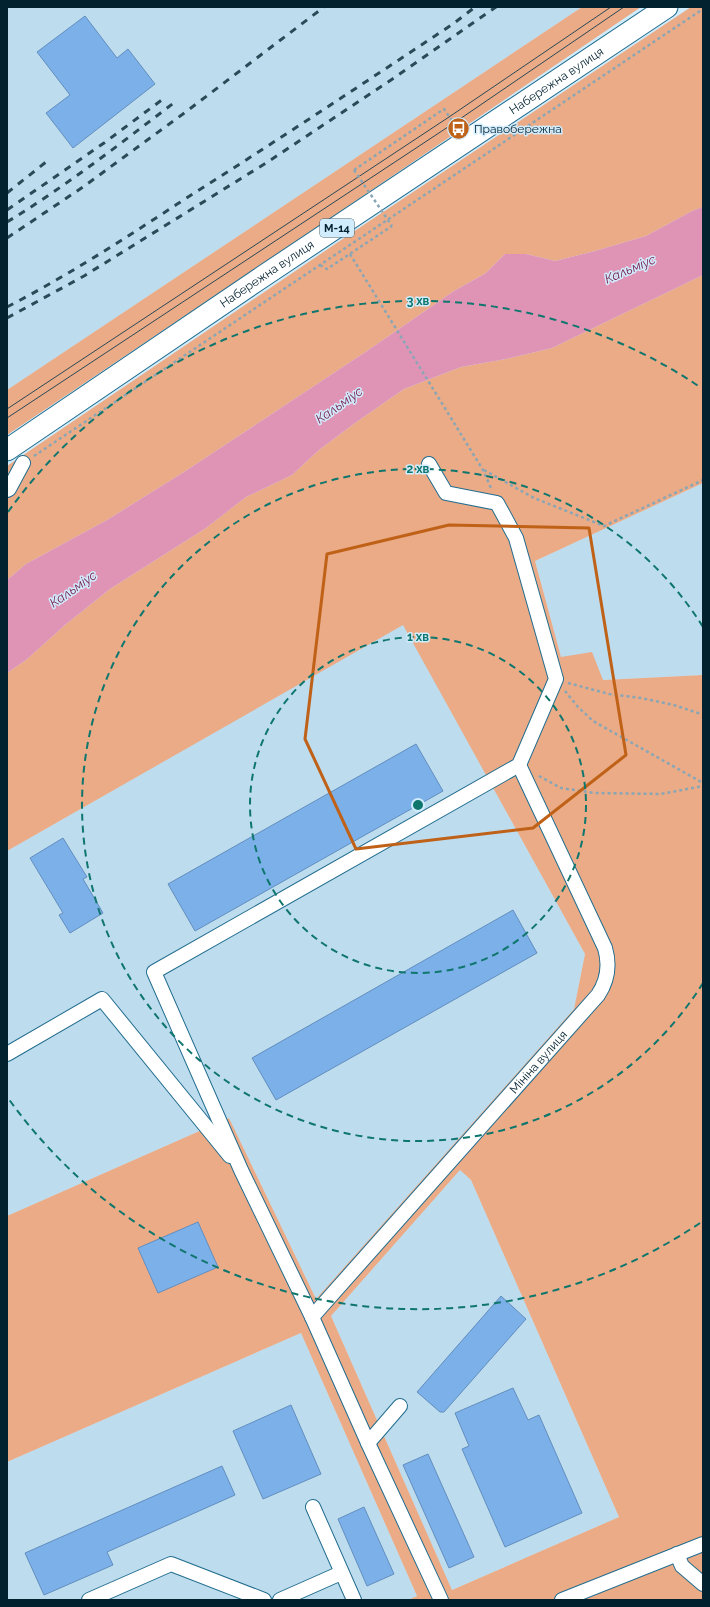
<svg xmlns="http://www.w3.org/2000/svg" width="710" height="1607" viewBox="0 0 710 1607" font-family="Raleway,sans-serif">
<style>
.built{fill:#bddced}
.green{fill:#eaab86;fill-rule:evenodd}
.water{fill:#e094b5}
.building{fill:#7cb0e9;stroke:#628ebf}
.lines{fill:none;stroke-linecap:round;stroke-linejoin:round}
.minor-casing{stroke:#226d8f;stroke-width:16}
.highway-casing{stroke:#226d8f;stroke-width:23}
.path{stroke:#8aa6b5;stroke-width:2.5;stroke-dasharray:3 3;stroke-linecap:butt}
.minor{stroke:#fff;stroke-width:14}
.highway{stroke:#fff;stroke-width:21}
.tram{stroke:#2b4957;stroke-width:1}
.rail{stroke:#2b4957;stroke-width:3;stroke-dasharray:7 7;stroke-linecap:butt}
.path-bridge{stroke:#8aa6b5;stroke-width:2.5;stroke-dasharray:3 3;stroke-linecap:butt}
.marked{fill:none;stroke:#c06118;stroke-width:3;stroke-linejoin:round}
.ring{fill:none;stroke:#0f766e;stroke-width:2;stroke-dasharray:7 5}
.labels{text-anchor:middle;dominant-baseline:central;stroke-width:3;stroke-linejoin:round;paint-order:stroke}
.shield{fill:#d1ecfc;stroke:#415f6d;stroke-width:1}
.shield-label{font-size:11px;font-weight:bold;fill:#032230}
.street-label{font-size:12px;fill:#032230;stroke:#d1ecfc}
.poi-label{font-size:12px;fill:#032230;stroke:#d1ecfc;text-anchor:start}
.water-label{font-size:13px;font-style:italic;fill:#78204f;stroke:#d1ecfc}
.centre{fill:#0f766e;stroke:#d1ecfc;stroke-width:2}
.ring-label{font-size:12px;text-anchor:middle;font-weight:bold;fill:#0f766e;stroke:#d1ecfc;stroke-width:3;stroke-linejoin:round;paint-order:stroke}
</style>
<rect width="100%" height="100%" fill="#d1ecfc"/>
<!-- built -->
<path class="built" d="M 7,7 L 582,7 L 7,390 Z
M 703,483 L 703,675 L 603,680 L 561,657 L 535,561 Z
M 403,624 L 585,954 L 574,1009 L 316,1299 L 229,1118 L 7,1216 L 7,851 Z
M 460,1170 L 471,1180 L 619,1517 L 452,1590 L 331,1316 Z
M 301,1333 L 417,1596 L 408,1600 L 7,1600 L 7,1462 Z"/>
<!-- green -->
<path class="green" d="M 582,7 L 641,7 L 323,223 L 7,435 L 7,390 Z
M 691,7 L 703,7 L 703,207 L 692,211 L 646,236 L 595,251 L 555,261 L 526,254 L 505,254 L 486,273 L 454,291 L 364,353 L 184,472 L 107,520 L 26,564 L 7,580 L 7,466 L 350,234 Z
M 703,275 L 703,483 L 535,561 L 561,657 L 592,652 L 603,680 L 703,675 L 703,1600 L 408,1600 L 417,1596 L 301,1333 L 7,1462 L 7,1216 L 229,1118 L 316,1299 L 574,1009 L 585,954 L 403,625 L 7,851 L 7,673 L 26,660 L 65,625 L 110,589 L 206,528 L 246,497 L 292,475 L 319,450 L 355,423 L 404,389 L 461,367 L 506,359 L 552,348 ZM 460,1170 L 471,1180 L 619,1517 L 452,1590 L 331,1316 Z"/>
<!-- water -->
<path class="water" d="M 703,207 L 703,275 L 552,348 L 506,359 L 461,367 L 404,389 L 355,423 L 319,450 L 292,475 L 246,497 L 206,528 L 110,589 L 65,625 L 26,660 L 7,673 L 7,580 L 26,564 L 107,520 L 184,472 L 364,353 L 454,291 L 486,273 L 505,254 L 526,254 L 555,261 L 595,251 L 646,236 L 692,211 Z"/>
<!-- building -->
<path class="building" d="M 85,16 L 117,58 L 128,49 L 155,84 L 73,148 L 46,113 L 70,95 L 37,52 Z
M 416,744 L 443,791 L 195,931 L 168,884 Z
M 63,838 L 87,877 L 83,879 L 103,913 L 70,933 L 59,915 L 63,913 L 30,858 Z
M 513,910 L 537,953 L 276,1100 L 252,1058 Z
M 198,1222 L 218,1267 L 158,1293 L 138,1248 Z
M 501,1296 L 526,1319 L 444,1412 L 440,1412 L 417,1392 Z
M 513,1388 L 528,1420 L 539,1415 L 582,1513 L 505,1547 L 462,1449 L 469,1446 L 455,1413 Z
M 291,1405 L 321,1474 L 263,1499 L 233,1431 Z
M 428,1454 L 474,1557 L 449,1568 L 403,1465 Z
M 222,1466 L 235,1495 L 107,1552 L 113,1565 L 44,1595 L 25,1553 Z
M 364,1507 L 394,1574 L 367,1586 L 338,1519 Z"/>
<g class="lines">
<defs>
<g id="minor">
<path d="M 429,464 L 446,493 L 497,503 L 516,538 L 556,679 L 519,765 L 154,972 L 241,1170 L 312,1317 L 368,1443 L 441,1600"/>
<path d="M 7,490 L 9,489 L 23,463"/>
<path d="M 7,1054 L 102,999 L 230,1156"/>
<path id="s1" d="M 312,1317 L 598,995 C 608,980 610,965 605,948 L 519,765"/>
<path d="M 368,1443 L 400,1406"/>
<path d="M 313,1507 L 354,1600"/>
<path d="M 677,1554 L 682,1566 L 703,1584"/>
<path d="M 89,1600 L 171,1564 L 264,1600"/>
<path d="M 280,1600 L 341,1573"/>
<path d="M 562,1600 L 703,1544"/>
</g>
<g id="highway">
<path id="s2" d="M 7,450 L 262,277 L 667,7"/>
</g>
</defs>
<!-- minor casing -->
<use href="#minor" class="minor-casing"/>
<!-- highway casing -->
<use href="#highway" class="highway-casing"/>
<!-- path -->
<path class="path" d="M 354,170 L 444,109 L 457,128
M 350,254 L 483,470 L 491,488
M 320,265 L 327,269 L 392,226
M 34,456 L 703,9
M 484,470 L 534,498 L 604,526 L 703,480
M 568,683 L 609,694 L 641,698 L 674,705 L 698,713 L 703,713
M 565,691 L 578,707 L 593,721 L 703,783
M 539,776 L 561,788 L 595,793 L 661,794 L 703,786"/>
<!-- minor -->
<use href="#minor" class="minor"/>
<!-- highway -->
<use href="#highway" class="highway"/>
<!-- tram -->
<path class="tram" d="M 7,409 L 449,117 L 611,7
M 7,418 L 454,123 L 624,7"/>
<!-- rail -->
<path class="rail" d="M 7,193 L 46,162
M 7,210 L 104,143 L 163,99
M 7,222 C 65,187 121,143 175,102
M 7,238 L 83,187 L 187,111 L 324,7
M 7,307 C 69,275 127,237 185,199 C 275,142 364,83 453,24 L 475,7
M 7,318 L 84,276 L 266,163 L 394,78 L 496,7"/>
<!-- path-bridge -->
<path class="path-bridge" d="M 354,170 L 392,226"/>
</g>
<!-- marked area -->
<path class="marked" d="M 449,525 L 589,528 L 626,755 L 533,828 L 356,849 L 305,739 L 327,554 Z"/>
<!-- distance rings -->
<g class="ring">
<circle cx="418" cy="805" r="168"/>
<path d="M703 983A336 336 0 1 1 703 627"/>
<path d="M700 1223A504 504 0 0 1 8 1098M8 512A504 504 0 0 1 700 387"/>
</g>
<!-- icons -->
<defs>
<symbol id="bus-disc" viewBox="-11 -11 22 22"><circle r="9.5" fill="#c06118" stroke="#d1ecfc"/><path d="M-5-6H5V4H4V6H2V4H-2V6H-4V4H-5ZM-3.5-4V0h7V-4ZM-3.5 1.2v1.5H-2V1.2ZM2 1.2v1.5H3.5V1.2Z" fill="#fff"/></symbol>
</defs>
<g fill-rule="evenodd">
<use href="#bus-disc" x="446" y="116" width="25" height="25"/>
</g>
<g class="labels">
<!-- shield labels -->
<rect class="shield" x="320" y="219" width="34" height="18" rx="3"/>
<g class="shield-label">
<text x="337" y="228">М-14</text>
</g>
<!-- street labels -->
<g class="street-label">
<text stroke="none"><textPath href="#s2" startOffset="662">Набережна вулиця</textPath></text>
<text stroke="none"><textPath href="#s2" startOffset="314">Набережна вулиця</textPath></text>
<text stroke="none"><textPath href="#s1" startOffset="341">Мініна вулиця</textPath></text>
</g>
<!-- poi labels -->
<g class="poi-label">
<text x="474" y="129">Правобережна</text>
</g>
<!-- water labels -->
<g class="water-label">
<text transform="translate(630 269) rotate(-23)">Кальміус</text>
<text transform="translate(339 405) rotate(-35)">Кальміус</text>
<text transform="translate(73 589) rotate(-35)">Кальміус</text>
</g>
</g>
<circle cx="418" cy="805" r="6" class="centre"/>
<g class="ring-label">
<text x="418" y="305">3 хв</text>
<text x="418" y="473">2 хв</text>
<text x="418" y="641">1 хв</text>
</g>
<!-- border -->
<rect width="710" height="1607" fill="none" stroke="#032230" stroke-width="16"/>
</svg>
